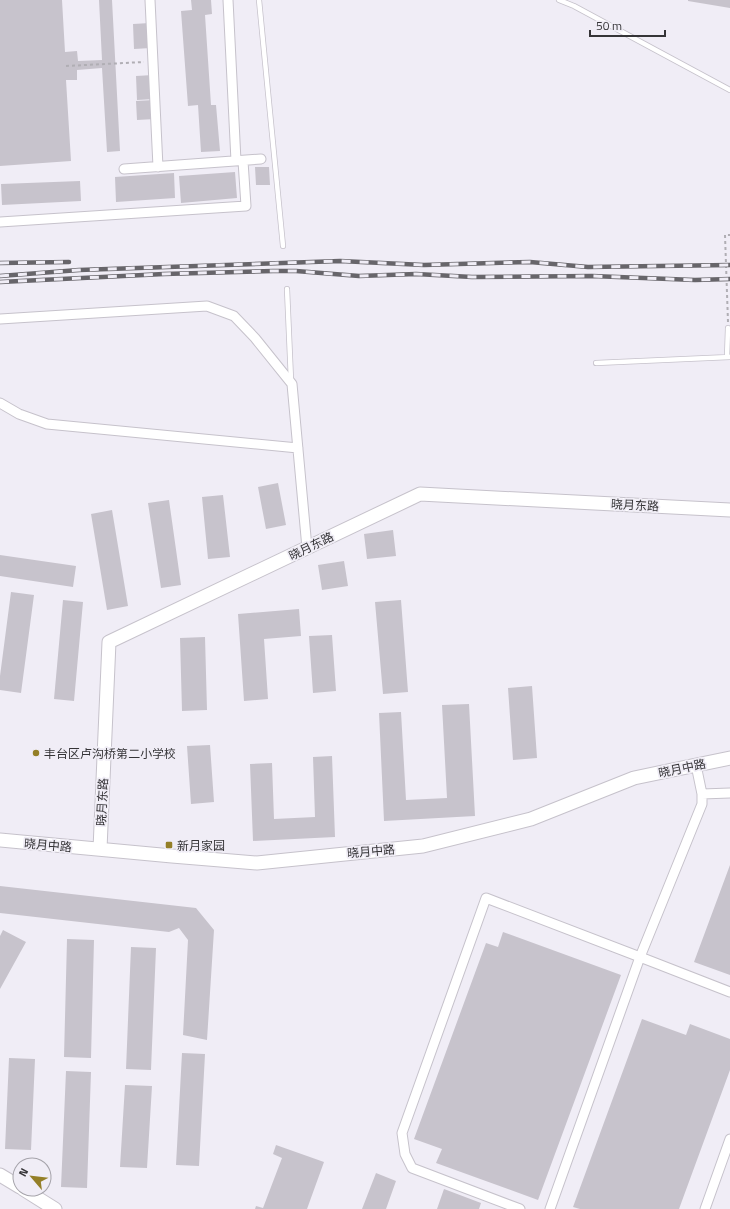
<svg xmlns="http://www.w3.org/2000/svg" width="730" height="1209" viewBox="0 0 730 1209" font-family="'Titillium Web','Noto Sans SC',sans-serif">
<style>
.building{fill:#c7c3cc}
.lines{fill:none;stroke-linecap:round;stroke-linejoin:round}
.lane-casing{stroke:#c6c2cb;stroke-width:6}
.street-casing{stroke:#c6c2cb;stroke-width:11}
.secondary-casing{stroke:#c6c2cb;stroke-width:15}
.path{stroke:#b0aeb4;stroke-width:2;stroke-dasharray:3 3;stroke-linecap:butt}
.lane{stroke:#fff;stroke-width:4.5}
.street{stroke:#fff;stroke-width:9}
.secondary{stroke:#fff;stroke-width:13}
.rail-casing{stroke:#67656a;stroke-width:4.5}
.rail{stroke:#f0edf6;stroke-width:3;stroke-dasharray:9;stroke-linecap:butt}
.poi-dot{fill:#947f27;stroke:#f0edf6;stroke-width:1.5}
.labels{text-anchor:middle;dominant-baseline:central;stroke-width:3.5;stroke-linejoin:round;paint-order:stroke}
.street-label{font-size:12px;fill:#353437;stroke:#f0edf6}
.poi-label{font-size:12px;fill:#353437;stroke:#f0edf6;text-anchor:start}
</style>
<rect width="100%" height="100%" fill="#f0edf6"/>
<!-- building -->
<path class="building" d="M 0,0 L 62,0 L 65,52 L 77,51 L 78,61 L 102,60 L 99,0 L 112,0 L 120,151 L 107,152 L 102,68 L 77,70 L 77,80 L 66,80 L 71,161 L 0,166 Z
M 191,0 L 211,0 L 212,14 L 205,15 L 211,105 L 216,105 L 220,151 L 201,152 L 198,105 L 188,106 L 181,11 L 192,10 Z
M 688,0 L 730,0 L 730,8 L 688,1 Z
M 150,23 L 151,48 L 134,49 L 133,24 Z
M 153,75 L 154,99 L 137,100 L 136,76 Z
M 154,100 L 155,119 L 137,120 L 136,101 Z
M 255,167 L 269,167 L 270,185 L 256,185 Z
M 235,172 L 237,198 L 181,203 L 179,176 Z
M 174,173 L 175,198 L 116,202 L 115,177 Z
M 80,181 L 81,201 L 2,205 L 1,184 Z
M 278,483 L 286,525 L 266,529 L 258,487 Z
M 223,495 L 230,557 L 208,559 L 202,497 Z
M 169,500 L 181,585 L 161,588 L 148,503 Z
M 112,510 L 128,606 L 107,610 L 91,514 Z
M 393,530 L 396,556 L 367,559 L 364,534 Z
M 0,555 L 76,566 L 73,587 L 0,576 Z
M 344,561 L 348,586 L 322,590 L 318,565 Z
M 11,592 L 34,595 L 21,693 L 0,690 L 0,676 Z
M 63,600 L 83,602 L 74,701 L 54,699 Z
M 401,600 L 408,692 L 383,694 L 375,602 Z
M 299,609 L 301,636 L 264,639 L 268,699 L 244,701 L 238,614 Z
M 332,635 L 336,691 L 313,693 L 309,636 Z
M 205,637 L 207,710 L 182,711 L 180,638 Z
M 532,686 L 537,758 L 513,760 L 508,688 Z
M 469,704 L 475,816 L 384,821 L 379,713 L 401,712 L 406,800 L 447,798 L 442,705 Z
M 210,745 L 214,802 L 191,804 L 187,746 Z
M 332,756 L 335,837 L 253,841 L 250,764 L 272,763 L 274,819 L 315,817 L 313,757 Z
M 730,865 L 730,975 L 694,962 Z
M 0,886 L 196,908 L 214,930 L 207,1040 L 183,1035 L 188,940 L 179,928 L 169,932 L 0,913 Z
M 3,930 L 26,942 L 0,989 L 0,936 Z
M 503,932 L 621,975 L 538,1200 L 436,1163 L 442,1149 L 414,1139 L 486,943 L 498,947 Z
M 67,939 L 94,940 L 91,1058 L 64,1057 Z
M 131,947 L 156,948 L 151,1070 L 126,1069 Z
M 642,1019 L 686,1035 L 690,1024 L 730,1039 L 730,1070 L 679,1209 L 580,1209 L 573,1207 Z
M 182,1053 L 205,1054 L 199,1166 L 176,1165 Z
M 9,1058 L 35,1059 L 31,1150 L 5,1149 Z
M 66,1071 L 91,1072 L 87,1188 L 61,1187 Z
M 125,1085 L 152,1086 L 147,1168 L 120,1167 Z
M 276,1145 L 324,1162 L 307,1209 L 255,1209 L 256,1206 L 263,1208 L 282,1158 L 273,1154 Z
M 376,1173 L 396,1181 L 386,1209 L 362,1209 Z
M 444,1189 L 481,1203 L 479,1209 L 437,1209 Z"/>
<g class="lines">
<defs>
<path id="lane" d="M 259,0 L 283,246
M 559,0 L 574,6 L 730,90
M 287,289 L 291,380
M 727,357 L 728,328
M 596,363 L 730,357"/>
<path id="street" d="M 150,0 L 158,167
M 228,0 L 236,161
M 124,169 L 261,159
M 0,222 L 246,206 L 243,161
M 0,319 L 207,306 L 234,316 L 255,338 L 292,384 L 307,548
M 0,403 L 19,414 L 47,424 L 298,448
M 696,765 L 702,794 L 730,793
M 702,794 L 702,804 L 640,957 L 730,992
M 520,1209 L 412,1168 L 405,1154 L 402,1133 L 486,898 L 640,957 L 550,1209
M 705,1209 L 730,1139"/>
<path id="secondary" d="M 0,840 L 172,856 L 257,863 L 423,846 L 531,819 L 634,778 L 730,758
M 100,849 L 109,642 L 420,494 L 730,510
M 0,1175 L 20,1187
M 23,1189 L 55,1209"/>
</defs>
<!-- lane casing -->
<use href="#lane" class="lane-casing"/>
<!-- street casing -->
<use href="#street" class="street-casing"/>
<!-- secondary casing -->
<use href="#secondary" class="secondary-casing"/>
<!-- path -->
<path class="path" d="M 66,66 L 144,62
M 728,322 L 725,235 L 730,235"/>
<!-- lane -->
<use href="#lane" class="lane"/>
<!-- street -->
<use href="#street" class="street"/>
<!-- secondary -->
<use href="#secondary" class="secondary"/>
<defs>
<path id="rail" d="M 0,263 L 69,262
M 0,276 L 79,270 L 340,261 L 424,265 L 530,262 L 588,267 L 730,265
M 0,282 L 164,274 L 273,271 L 296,271 L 359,276 L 416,274 L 472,277 L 592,276 L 695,280 L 730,279"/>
</defs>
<!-- rail casing -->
<use href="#rail" class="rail-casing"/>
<!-- rail -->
<use href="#rail" class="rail"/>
</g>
<!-- markers -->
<g class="poi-dot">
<circle cx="36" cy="753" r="4"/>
<rect x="165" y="841" width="8" height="8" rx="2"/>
</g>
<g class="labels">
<!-- street labels -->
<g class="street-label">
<text transform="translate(635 505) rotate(3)">晓月东路</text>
<text transform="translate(311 546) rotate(-26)">晓月东路</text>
<text transform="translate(682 768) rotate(-12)">晓月中路</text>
<text transform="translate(102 802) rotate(-87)">晓月东路</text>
<text transform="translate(48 845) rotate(5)">晓月中路</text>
<text transform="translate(371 851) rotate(-5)">晓月中路</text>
</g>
<!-- poi labels -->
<g class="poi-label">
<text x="44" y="753">丰台区卢沟桥第二小学校</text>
<text x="177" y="845">新月家园</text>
</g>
</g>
<!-- north arrow -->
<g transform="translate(32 1177) rotate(298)"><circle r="19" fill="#f0edf6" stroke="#a5a3aa"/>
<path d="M0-3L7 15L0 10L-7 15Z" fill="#947f27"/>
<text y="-6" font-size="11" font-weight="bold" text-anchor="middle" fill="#353437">N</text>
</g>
<!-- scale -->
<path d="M590 30v6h75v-6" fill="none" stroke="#353437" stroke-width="2"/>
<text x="596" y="30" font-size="12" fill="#353437" stroke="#f0edf6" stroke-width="3" paint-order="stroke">50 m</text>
</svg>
